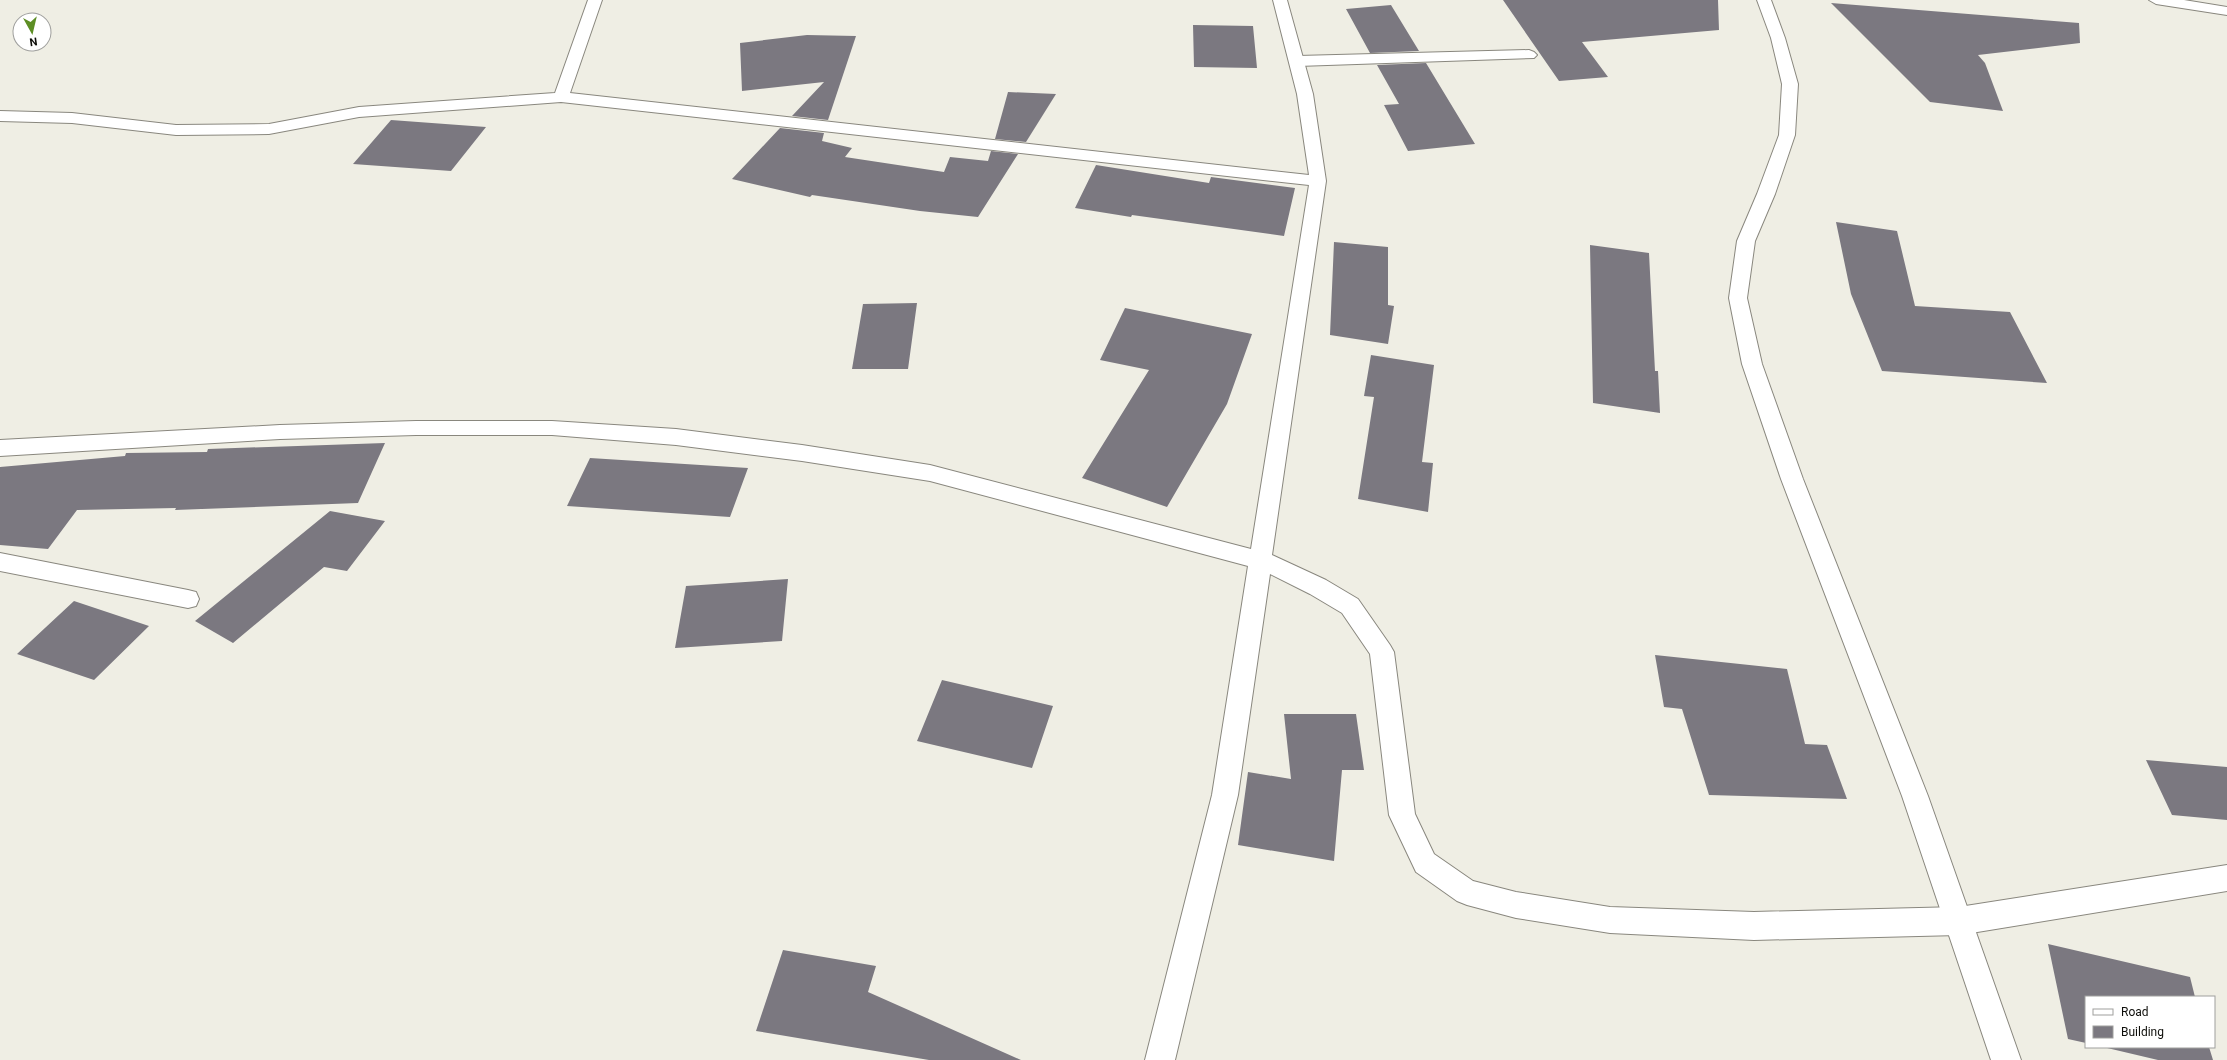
<svg xmlns="http://www.w3.org/2000/svg" width="2227" height="1060" viewBox="0 0 2227 1060" font-family="Roboto,sans-serif">
<style>
.building{fill:#7b7880}
.lines{fill:none;stroke-linecap:round;stroke-linejoin:round}
.lane-casing{stroke:#89877e;stroke-width:2}
.street-casing{stroke:#89877e;stroke-width:2}
.secondary-casing{stroke:#89877e;stroke-width:2}
.primary-casing{stroke:#89877e;stroke-width:2}
.lane{fill:#fff;fill-rule:evenodd}
.street{fill:#fff;fill-rule:evenodd}
.secondary{fill:#fff;fill-rule:evenodd}
.primary{fill:#fff;fill-rule:evenodd}
</style>
<rect width="100%" height="100%" fill="#efeee4"/>
<!-- building -->
<path class="building" d="M 1503,0 L 1718,0 L 1719,30 L 1582,42 L 1608,77 L 1559,81 Z
M 1831,3 L 2079,23 L 2080,43 L 1978,55 L 1985,63 L 2003,111 L 1930,102 Z
M 1391,5 L 1419,51 L 1370,53 L 1346,9 Z
M 1193,25 L 1253,26 L 1257,68 L 1194,67 Z
M 807,35 L 856,36 L 828,120 L 792,116 L 824,82 L 742,91 L 740,43 Z
M 1426,63 L 1475,144 L 1408,151 L 1384,105 L 1399,104 L 1377,65 Z
M 1008,92 L 1056,94 L 1026,142 L 995,139 Z
M 391,120 L 486,127 L 451,171 L 353,164 Z
M 780,128 L 824,133 L 822,141 L 852,148 L 845,157 L 944,172 L 950,157 L 988,161 L 991,151 L 1018,154 L 978,217 L 920,211 L 812,195 L 810,197 L 732,179 Z
M 1096,165 L 1209,183 L 1211,177 L 1295,188 L 1284,236 L 1132,215 L 1131,217 L 1075,208 Z
M 1836,222 L 1897,231 L 1915,306 L 2010,312 L 2047,383 L 1882,371 L 1851,294 Z
M 1334,242 L 1388,247 L 1388,305 L 1394,306 L 1388,344 L 1330,335 Z
M 1590,245 L 1649,253 L 1655,371 L 1658,371 L 1660,413 L 1593,403 Z
M 917,303 L 908,369 L 852,369 L 863,304 Z
M 1125,308 L 1252,334 L 1227,404 L 1167,507 L 1082,478 L 1149,370 L 1100,360 Z
M 1371,355 L 1434,365 L 1422,462 L 1433,463 L 1428,512 L 1358,499 L 1374,397 L 1364,396 Z
M 385,443 L 358,503 L 175,510 L 176,508 L 77,510 L 48,549 L 0,545 L 0,467 L 125,456 L 126,453 L 207,452 L 208,449 Z
M 590,458 L 748,468 L 730,517 L 567,506 Z
M 330,511 L 385,521 L 347,571 L 324,567 L 233,643 L 195,621 Z
M 788,579 L 782,641 L 675,648 L 686,586 Z
M 74,601 L 149,626 L 94,680 L 17,654 Z
M 1655,655 L 1787,669 L 1805,744 L 1827,745 L 1847,799 L 1709,795 L 1682,709 L 1664,707 Z
M 942,680 L 1053,706 L 1032,768 L 917,741 Z
M 1284,714 L 1356,714 L 1364,770 L 1342,770 L 1334,861 L 1238,845 L 1248,772 L 1291,779 Z
M 2146,760 L 2227,767 L 2227,820 L 2172,815 Z
M 2048,944 L 2190,977 L 2195,997 L 2086,997 L 2086,1043 L 2068,1039 Z
M 783,950 L 876,966 L 868,992 L 1021,1060 L 929,1060 L 756,1031 Z
M 2103,1047 L 2209,1047 L 2213,1060 L 2158,1060 Z"/>
<g class="lines">
<defs>
<path id="lane" d="M 1529,50 L 1534,52 L 1537,55 L 1534,58 L 1298,66 L 1293,64 L 1290,61 L 1293,58 L 1298,56 Z"/>
<path id="street" d="M 588,0 L 602,0 L 570,93 L 1309,175 L 1297,94 L 1273,0 L 1287,0 L 1313,94 L 1326,181 L 1272,555 L 1326,580 L 1358,599 L 1390,645 L 1394,652 L 1415,814 L 1434,854 L 1473,881 L 1516,892 L 1610,907 L 1754,912 L 1959,907 L 2227,865 L 2227,891 L 1959,935 L 1754,940 L 1610,933 L 1516,918 L 1467,905 L 1457,901 L 1416,872 L 1389,815 L 1370,654 L 1342,613 L 1310,594 L 1270,574 L 1238,795 L 1175,1060 L 1145,1060 L 1212,795 L 1248,566 L 930,481 L 802,461 L 676,445 L 552,435 L 416,435 L 280,439 L 0,456 L 0,440 L 280,425 L 416,421 L 552,421 L 676,429 L 802,445 L 930,465 L 1251,549 L 1309,185 L 561,102 L 359,117 L 269,134 L 176,135 L 72,123 L 0,121 L 0,111 L 72,113 L 176,125 L 269,124 L 359,107 L 555,93 Z
M 0,553 L 188,590 L 196,592 L 199,599 L 196,606 L 188,608 L 0,571 Z"/>
<path id="secondary" d="M 1757,0 L 1771,0 L 1785,38 L 1798,84 L 1795,135 L 1775,194 L 1755,241 L 1747,298 L 1762,364 L 1803,479 L 1928,796 L 2021,1060 L 1991,1060 L 1902,796 L 1781,479 L 1742,364 L 1729,298 L 1737,241 L 1757,194 L 1779,135 L 1782,84 L 1771,38 Z"/>
<path id="primary" d="M 2149,0 L 2184,0 L 2227,7 L 2227,15 L 2156,4 Z"/>
</defs>
<!-- lane casing -->
<use href="#lane" class="lane-casing"/>
<!-- street casing -->
<use href="#street" class="street-casing"/>
<!-- secondary casing -->
<use href="#secondary" class="secondary-casing"/>
<!-- primary casing -->
<use href="#primary" class="primary-casing"/>
<!-- lane -->
<use href="#lane" class="lane"/>
<!-- street -->
<use href="#street" class="street"/>
<!-- secondary -->
<use href="#secondary" class="secondary"/>
<!-- primary -->
<use href="#primary" class="primary"/>
</g>
<!-- legend -->
<rect x="2085" y="996" width="130" height="52" fill="#ffffff" stroke="#9f9f9d"/>
<rect x="2093" y="1009" width="20" height="6" fill="#ffffff" stroke="#9f9f9d"/>
<text x="2121" y="1016" font-size="12" fill="#0e0e0a">Road</text>
<rect x="2093" y="1026" width="20" height="12" fill="#7b7880" stroke="#9f9f9d"/>
<text x="2121" y="1036" font-size="12" fill="#0e0e0a">Building</text>
<!-- north arrow -->
<g transform="translate(32 32) rotate(172)"><circle r="19" fill="#ffffff" stroke="#9f9f9d"/>
<path d="M0-3L7 15L0 10L-7 15Z" fill="#5d8e24"/>
<text y="-6" font-size="11" font-weight="bold" text-anchor="middle" fill="#0e0e0a">N</text>
</g>
</svg>
